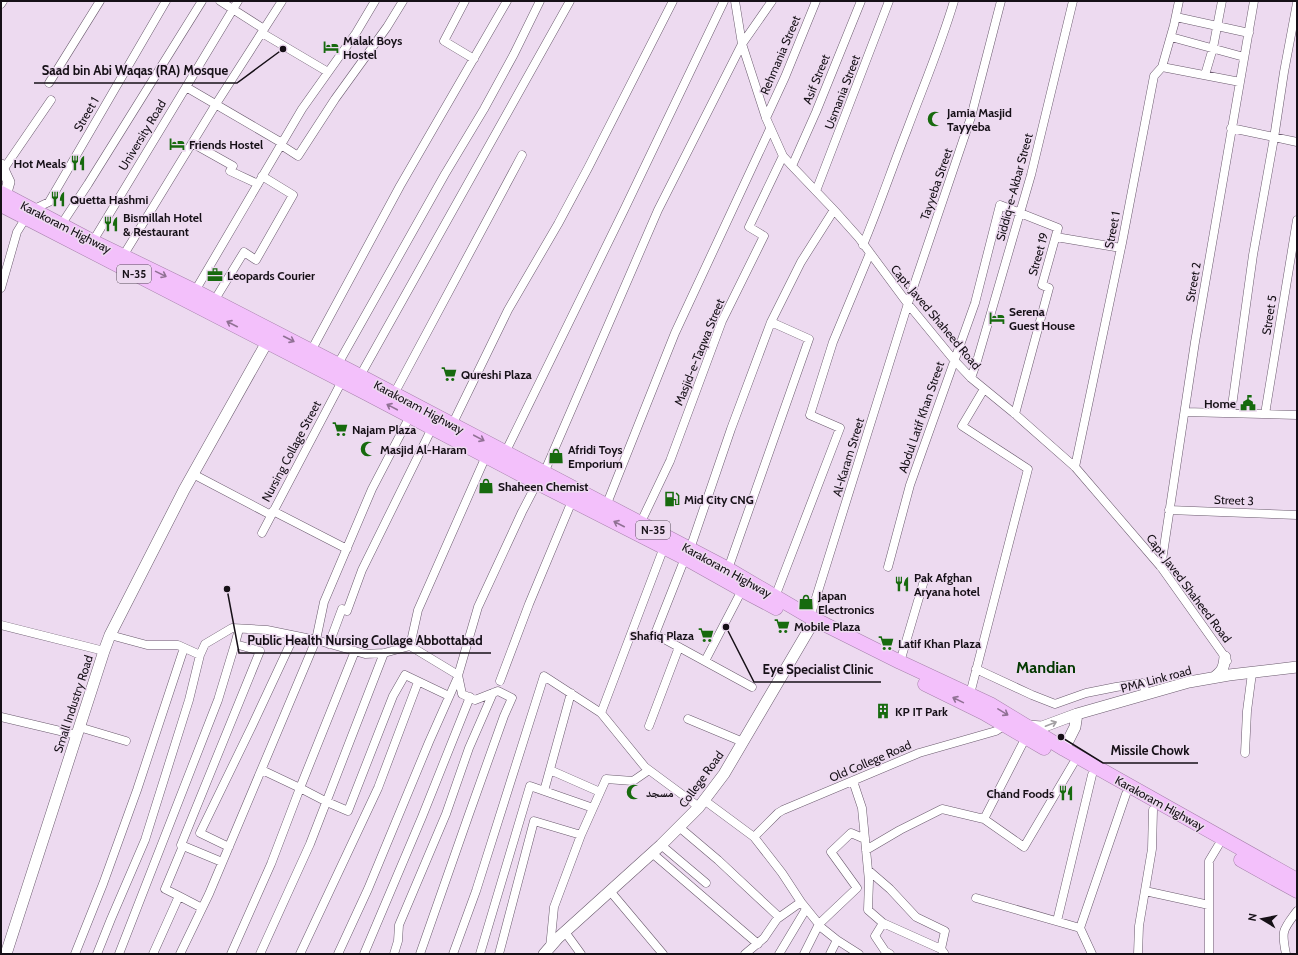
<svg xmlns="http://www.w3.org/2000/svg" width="1298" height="955" viewBox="0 0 1298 955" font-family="Cabin,'Noto Naskh Arabic',sans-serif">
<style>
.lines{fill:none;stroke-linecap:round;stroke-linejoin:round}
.street-casing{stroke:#6a5a6d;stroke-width:9}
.secondary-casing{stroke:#6a5a6d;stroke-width:12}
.highway-casing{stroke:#a682ab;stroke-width:15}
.street{stroke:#fff;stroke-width:8}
.secondary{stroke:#fff;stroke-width:11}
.highway{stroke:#f3c0fb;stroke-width:14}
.oneway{stroke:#907194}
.oneway2{stroke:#a29fa2}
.labels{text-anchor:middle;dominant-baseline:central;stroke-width:3;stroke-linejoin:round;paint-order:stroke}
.shield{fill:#eddaf0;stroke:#564d58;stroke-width:1}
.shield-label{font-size:11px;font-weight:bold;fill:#161017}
.poi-label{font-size:12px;font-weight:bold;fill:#161017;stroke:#eddaf0;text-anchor:start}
.street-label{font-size:12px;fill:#161017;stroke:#eddaf0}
.district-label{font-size:16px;font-weight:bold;fill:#033800;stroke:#eddaf0}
.leader{fill:none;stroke:#161017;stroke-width:1.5}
.callout-dot{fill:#161017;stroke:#eddaf0;stroke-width:1.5}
.callout-label{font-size:13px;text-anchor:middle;font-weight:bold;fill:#161017;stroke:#eddaf0;stroke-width:3;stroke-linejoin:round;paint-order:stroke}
</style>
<rect width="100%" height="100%" fill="#eddaf0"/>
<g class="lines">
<defs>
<path id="street" d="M 220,1 L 264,29
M 465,1 L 444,41 L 474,59
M 735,1 L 742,44 L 766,118 L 783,156 L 792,166 L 834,210 L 859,238 L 908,304 L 954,360 L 971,378 L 1015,414 L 1075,467 L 1161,567 L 1225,657 L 1227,661
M 1,4 L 3,1
M 1176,17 L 1249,33
M 262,33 L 328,72
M 1171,37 L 1244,57
M 1162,67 L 1240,82
M 1205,75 L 1213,48 L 1222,1
M 49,83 L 100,1
M 186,87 L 282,143
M 766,118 L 785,77 L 816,1
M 1231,128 L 1297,142
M 192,143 L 233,166 L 230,171 L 258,184
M 281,145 L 298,156 L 335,99 L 387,27 L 403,1
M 792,166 L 816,112 L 861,1
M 3,170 L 51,100
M 816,191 L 889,1
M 32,210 L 49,202 L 166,1
M 61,225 L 88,184 L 202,1
M 1056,237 L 1121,248
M 93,241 L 238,1
M 863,245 C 879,207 892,168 907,130 C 923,87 941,45 954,1
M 123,256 L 216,104 L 282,1
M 1,288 L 17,232 L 25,219
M 195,291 L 302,109 L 356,33 L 375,1
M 214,301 L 244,252 L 256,260 L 293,195 L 262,176
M 311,351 L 400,186 L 507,1
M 338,364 L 445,174 L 484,109 L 514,54 L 540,1
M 360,376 L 570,1
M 971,378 L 977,361 L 1031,175 L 1073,1
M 394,394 L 522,155
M 1185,412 L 1297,415
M 1231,413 L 1253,255 L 1274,138 L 1284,72 L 1297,3
M 1265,414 L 1297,220
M 452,425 L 508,310 L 558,224 L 588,168 L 673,1
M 505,453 L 624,210 L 724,1
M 1075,467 L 1122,243 L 1154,76 L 1162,67 L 1174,25 L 1179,1
M 544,473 L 658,210 L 742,44 L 772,1
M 193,474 L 271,515
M 606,506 L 675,333 L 770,129
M 1169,510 L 1297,515
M 273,511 L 347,549
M 640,524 L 670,461 L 722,321 L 764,236 L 749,227 L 783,156
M 262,533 L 342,381
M 690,549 L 731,429 L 771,322 L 801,262 L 834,210
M 685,558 L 655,634 L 752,687
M 888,567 L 910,485 L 975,303 L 1000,205 L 1058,228 L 1042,285 L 1049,288 L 1015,414
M 1161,567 L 1195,342 L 1254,1
M 728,569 L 809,339 L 771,322
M 775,597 L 840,428 L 810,415 L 833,342 L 870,253
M 810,617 L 910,297 L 971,117 L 1001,1
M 1,625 L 104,651
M 110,635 L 147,645 L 178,645 L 200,655 L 205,644 L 232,628 L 267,630 L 316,640 L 365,654 L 384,653 L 410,646 L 458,675 L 462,694 L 475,700 L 498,691 L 512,698 L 504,716 L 468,817 L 420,954
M 329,644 L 342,609 L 347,611 L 362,570 L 432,428
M 410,646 L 418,610 L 486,456
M 705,661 L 742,590
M 900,662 L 923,584
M 976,669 L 1032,695 L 1055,704 L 1086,693 L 1116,687 L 1142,683 L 1147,694
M 500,681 L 529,604 L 572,501
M 970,694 L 1028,469 L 962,426 L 984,389
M 601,713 L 664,547
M 1,717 L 77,735
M 688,719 L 743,742
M 649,726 L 679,647
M 79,727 L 126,741
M 1245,753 L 1247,711 L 1252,673
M 262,770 L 300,788 L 355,651
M 550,770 L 600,792
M 853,781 L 862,808 L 865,839 L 869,881 L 868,910 L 883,923 L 875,936 L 885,951 L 890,954
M 544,791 L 571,693
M 704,800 L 754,837 L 782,873 L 801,902 L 822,928 L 837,940 L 859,954
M 984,819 L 1026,737
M 679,827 L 718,860 L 779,917
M 754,837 L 778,813 L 783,810 L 919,753 L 996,731 L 1005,725
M 661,845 L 706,883
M 229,847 L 200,833 L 252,726 L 294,636
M 866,850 L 900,830 L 942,809 L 984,819 L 1024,847 L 1073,764
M 652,853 L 758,944
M 222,862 L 181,845 L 260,651 L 235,644 L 239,629
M 868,870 L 890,889 L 916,917 L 945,931 L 941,949
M 610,891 L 663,954
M 1145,891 L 1209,905
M 179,896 L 202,908
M 976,898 L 1080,928
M 1057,921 L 1092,775
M 883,923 L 941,949 L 944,953
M 565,932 L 581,954
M 550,948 L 554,907 L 581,835 L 606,779 L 633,781 L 649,770
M 75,954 L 103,884 L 137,790 L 184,648
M 97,954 L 111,919 L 145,840 L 189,700 L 200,655
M 119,954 L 218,700 L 235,644
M 153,954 L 179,896 L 165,889 L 183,846
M 180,954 L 209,894 L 316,640 L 324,602 L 372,489 L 410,416
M 231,954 L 271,864 L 300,788 L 327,802 L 348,811 L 393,696 L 405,675 L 449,696
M 260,954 L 310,844 L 384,653
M 300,954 L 378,788 L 418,682
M 338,954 L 368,889 L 429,742 L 457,679 L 478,607 L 522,512 L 537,483
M 364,954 L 422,817 L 470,697
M 394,954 L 398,941 L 399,925 L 446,814 L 469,748 L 493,693
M 453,954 L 476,891 L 544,676 L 601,713 L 645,767 L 699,807
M 480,954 L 530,786 L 593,808
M 499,954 L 534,821 L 581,835
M 745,954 L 764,938 L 777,919 L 801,902
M 779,954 L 806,909
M 804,954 L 819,924 L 857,888 L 831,852 L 851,833 L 865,839
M 830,954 L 837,940
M 1092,954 L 1080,928 L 1126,794
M 1138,954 L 1139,926 L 1152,849 L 1153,810
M 1209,954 L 1209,861 L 1218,846
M 1286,954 C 1281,930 1283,930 1297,911"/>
<path id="secondary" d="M 1,165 L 9,182 L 5,196
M 1213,678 C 1222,672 1224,668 1225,657
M 1028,726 L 1042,727 L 1077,714 L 1189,682 L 1229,675 L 1297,667
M 1064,749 L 1075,727 L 1077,714
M 6,954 L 104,651 L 110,635 L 184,490 L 267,342
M 544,954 L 558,938 L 661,845 L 699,807 L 724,774 L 811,626"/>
<path id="highway" d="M 1,193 L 90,240 L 195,291 L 360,376 L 728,569 L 810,617 L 900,662 L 990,704 L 1064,749 L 1297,880
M 1,205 L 366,393 L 518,473 L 685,558 L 742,590 L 776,608
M 925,684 L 984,713 L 1044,748
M 1241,860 L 1297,891"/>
</defs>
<!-- street casing -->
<use href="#street" class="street-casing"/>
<!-- secondary casing -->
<use href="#secondary" class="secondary-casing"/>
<!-- highway casing -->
<use href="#highway" class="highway-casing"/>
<!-- street -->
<use href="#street" class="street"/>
<!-- secondary -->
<use href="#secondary" class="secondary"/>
<!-- highway -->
<use href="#highway" class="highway"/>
</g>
<!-- one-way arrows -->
<defs><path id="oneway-shaft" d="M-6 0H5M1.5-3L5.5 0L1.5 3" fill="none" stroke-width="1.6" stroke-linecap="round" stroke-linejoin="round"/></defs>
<g class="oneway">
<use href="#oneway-shaft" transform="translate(161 274) rotate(26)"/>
<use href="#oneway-shaft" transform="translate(232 324) rotate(-153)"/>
<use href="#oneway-shaft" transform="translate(289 339) rotate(27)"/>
<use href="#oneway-shaft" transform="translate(392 407) rotate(-152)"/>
<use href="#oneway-shaft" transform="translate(479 438) rotate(28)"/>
<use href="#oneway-shaft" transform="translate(619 524) rotate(-153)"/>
<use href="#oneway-shaft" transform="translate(958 700) rotate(-154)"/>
<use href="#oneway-shaft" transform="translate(1003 712) rotate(31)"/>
</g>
<use class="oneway2" href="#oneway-shaft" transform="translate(1051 724) rotate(-21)"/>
<!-- icons -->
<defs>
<symbol id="hotel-bare" viewBox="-9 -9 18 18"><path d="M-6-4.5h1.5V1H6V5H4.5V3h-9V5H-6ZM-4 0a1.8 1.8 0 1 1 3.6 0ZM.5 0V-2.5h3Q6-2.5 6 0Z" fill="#176a0e" stroke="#eddaf0" stroke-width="2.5" paint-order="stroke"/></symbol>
<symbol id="mosque-bare" viewBox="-9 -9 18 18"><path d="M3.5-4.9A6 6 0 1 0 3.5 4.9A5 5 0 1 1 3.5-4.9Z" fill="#176a0e" stroke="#eddaf0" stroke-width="2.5" paint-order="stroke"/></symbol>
<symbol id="restaurant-bare" viewBox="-9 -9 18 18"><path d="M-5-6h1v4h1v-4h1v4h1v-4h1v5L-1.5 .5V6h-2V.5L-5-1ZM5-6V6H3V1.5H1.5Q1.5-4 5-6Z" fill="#176a0e" stroke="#eddaf0" stroke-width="2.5" paint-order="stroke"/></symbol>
<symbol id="office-bare" viewBox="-9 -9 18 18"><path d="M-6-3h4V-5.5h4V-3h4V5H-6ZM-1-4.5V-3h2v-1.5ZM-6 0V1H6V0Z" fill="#176a0e" stroke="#eddaf0" stroke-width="2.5" paint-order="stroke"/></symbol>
<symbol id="supermarket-bare" viewBox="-9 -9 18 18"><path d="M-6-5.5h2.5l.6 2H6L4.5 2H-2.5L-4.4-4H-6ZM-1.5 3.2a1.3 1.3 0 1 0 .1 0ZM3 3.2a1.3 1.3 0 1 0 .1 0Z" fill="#176a0e" stroke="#eddaf0" stroke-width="2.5" paint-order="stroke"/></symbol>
<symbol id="civic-bare" viewBox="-9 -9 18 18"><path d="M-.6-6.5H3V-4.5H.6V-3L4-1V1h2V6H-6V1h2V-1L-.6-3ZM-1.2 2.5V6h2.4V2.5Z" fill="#176a0e" stroke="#eddaf0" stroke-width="2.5" paint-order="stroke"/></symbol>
<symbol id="shop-bare" viewBox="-9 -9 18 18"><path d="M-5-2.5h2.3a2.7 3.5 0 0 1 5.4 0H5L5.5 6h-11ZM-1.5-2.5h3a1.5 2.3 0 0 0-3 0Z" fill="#176a0e" stroke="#eddaf0" stroke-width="2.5" paint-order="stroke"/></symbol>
<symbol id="fuel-bare" viewBox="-9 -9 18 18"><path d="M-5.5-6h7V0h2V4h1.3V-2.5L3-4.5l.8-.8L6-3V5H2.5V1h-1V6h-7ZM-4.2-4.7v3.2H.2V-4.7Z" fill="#176a0e" stroke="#eddaf0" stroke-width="2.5" paint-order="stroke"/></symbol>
<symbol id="building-bare" viewBox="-9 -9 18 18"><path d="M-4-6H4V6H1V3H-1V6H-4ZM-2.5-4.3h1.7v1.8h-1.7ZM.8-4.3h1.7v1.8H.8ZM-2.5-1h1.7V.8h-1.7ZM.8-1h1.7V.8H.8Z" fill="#176a0e" stroke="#eddaf0" stroke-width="2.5" paint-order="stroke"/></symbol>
</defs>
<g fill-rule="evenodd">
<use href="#hotel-bare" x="320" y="36" width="22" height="22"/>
<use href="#mosque-bare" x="924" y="108" width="22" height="22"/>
<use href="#hotel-bare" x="166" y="133" width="22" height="22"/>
<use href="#restaurant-bare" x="67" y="152" width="22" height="22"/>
<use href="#restaurant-bare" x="47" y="188" width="22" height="22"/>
<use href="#restaurant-bare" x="100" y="213" width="22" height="22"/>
<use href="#office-bare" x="204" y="264" width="22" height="22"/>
<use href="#hotel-bare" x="986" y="307" width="22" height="22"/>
<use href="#supermarket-bare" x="438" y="363" width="22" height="22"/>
<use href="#civic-bare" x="1237" y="392" width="22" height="22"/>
<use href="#supermarket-bare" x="329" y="418" width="22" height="22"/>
<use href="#mosque-bare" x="357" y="438" width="22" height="22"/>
<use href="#shop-bare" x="545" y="445" width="22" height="22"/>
<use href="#shop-bare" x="475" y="475" width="22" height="22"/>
<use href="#fuel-bare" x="661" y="488" width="22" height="22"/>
<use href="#restaurant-bare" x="891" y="573" width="22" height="22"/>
<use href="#shop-bare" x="795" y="591" width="22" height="22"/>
<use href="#supermarket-bare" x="771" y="615" width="22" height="22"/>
<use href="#supermarket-bare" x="695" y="624" width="22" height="22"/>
<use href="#supermarket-bare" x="875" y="632" width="22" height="22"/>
<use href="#building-bare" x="872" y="700" width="22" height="22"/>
<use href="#mosque-bare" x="623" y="781" width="22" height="22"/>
<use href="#restaurant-bare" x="1055" y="782" width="22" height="22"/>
</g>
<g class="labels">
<!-- shield labels -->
<g class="shield">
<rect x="117" y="265" width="34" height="18" rx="3"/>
<rect x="636" y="521" width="34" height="18" rx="3"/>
</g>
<g class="shield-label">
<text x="134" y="274">N-35</text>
<text x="653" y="530">N-35</text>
</g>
<!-- poi labels -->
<g class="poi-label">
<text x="343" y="40">Malak Boys<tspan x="343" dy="14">Hostel</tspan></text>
<text x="947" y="112">Jamia Masjid<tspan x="947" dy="14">Tayyeba</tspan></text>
<text x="189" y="144">Friends Hostel</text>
<text x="66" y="163" text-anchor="end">Hot Meals</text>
<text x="70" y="199">Quetta Hashmi</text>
<text x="123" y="217">Bismillah Hotel<tspan x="123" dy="14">&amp; Restaurant</tspan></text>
<text x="227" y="275">Leopards Courier</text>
<text x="1009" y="311">Serena<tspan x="1009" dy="14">Guest House</tspan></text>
<text x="461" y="374">Qureshi Plaza</text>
<text x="1236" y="403" text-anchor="end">Home</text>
<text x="352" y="429">Najam Plaza</text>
<text x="380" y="449">Masjid Al-Haram</text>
<text x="568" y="449">Afridi Toys<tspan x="568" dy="14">Emporium</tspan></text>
<text x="498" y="486">Shaheen Chemist</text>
<text x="684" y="499">Mid City CNG</text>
<text x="914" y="577">Pak Afghan<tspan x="914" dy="14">Aryana hotel</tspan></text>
<text x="818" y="595">Japan<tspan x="818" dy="14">Electronics</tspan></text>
<text x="794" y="626">Mobile Plaza</text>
<text x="694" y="635" text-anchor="end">Shafiq Plaza</text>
<text x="898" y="643">Latif Khan Plaza</text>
<text x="895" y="711">KP IT Park</text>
<text x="646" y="792">مسجد</text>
<text x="1054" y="793" text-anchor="end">Chand Foods</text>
</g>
<!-- street labels -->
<g class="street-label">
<text transform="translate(780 55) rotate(-67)">Rehmania Street</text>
<text transform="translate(816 79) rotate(-68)">Asif Street</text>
<text transform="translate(842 92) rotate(-69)">Usmania Street</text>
<text transform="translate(86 114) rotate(-60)">Street 1</text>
<text transform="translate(142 135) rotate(-59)">University Road</text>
<text transform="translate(936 184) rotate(-71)">Tayyeba Street</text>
<text transform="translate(1014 187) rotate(-75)">Siddiq-e-Akbar Street</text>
<text transform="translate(66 227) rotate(27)">Karakoram Highway</text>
<text transform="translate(1112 230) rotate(-79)">Street 1</text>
<text transform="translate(1038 254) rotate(-74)">Street 19</text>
<text transform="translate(1193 282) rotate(-80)">Street 2</text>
<text transform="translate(1269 315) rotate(-81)">Street 5</text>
<text transform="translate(936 317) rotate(50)">Capt. Javed Shaheed Road</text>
<text transform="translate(699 352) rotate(-68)">Masjid-e-Taqwa Street</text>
<text transform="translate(419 407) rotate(28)">Karakoram Highway</text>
<text transform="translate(921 417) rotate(-71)">Abdul Latif Khan Street</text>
<text transform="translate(291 451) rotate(-62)">Nursing Collage Street</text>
<text transform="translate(848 457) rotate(-73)">Al-Karam Street</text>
<text transform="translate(1234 500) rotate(2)">Street 3</text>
<text transform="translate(727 570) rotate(29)">Karakoram Highway</text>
<text transform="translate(1189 588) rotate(53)">Capt. Javed Shaheed Road</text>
<text transform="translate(1156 679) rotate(-15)">PMA Link road</text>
<text transform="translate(73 704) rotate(-72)">Small Industry Road</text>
<text transform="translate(870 761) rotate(-23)">Old College Road</text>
<text transform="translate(701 779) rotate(-54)">College Road</text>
<text transform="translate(1160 803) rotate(29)">Karakoram Highway</text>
</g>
<!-- district labels -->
<g class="district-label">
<text x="1046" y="667">Mandian</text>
</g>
</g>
<!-- callouts -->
<path class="leader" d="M283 49L237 83H34M227 589L239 653H491M726 627L754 682H881M1061 737L1103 763H1198"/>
<g class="callout-dot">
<circle cx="283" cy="49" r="4"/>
<circle cx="227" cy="589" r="4"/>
<circle cx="726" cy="627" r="4"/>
<circle cx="1061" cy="737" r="4"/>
</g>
<g class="callout-label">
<text x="135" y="75">Saad bin Abi Waqas (RA) Mosque</text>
<text x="365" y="645">Public Health Nursing Collage Abbottabad</text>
<text x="818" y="674">Eye Specialist Clinic</text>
<text x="1150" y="755">Missile Chowk</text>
</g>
<!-- border -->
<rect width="1298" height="955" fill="none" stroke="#161017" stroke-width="4"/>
<!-- north arrow -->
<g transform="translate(1262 919) rotate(280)" stroke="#eddaf0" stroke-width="3" paint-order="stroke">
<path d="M0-3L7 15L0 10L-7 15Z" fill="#161017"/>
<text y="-6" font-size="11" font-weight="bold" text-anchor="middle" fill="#161017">N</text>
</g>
</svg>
